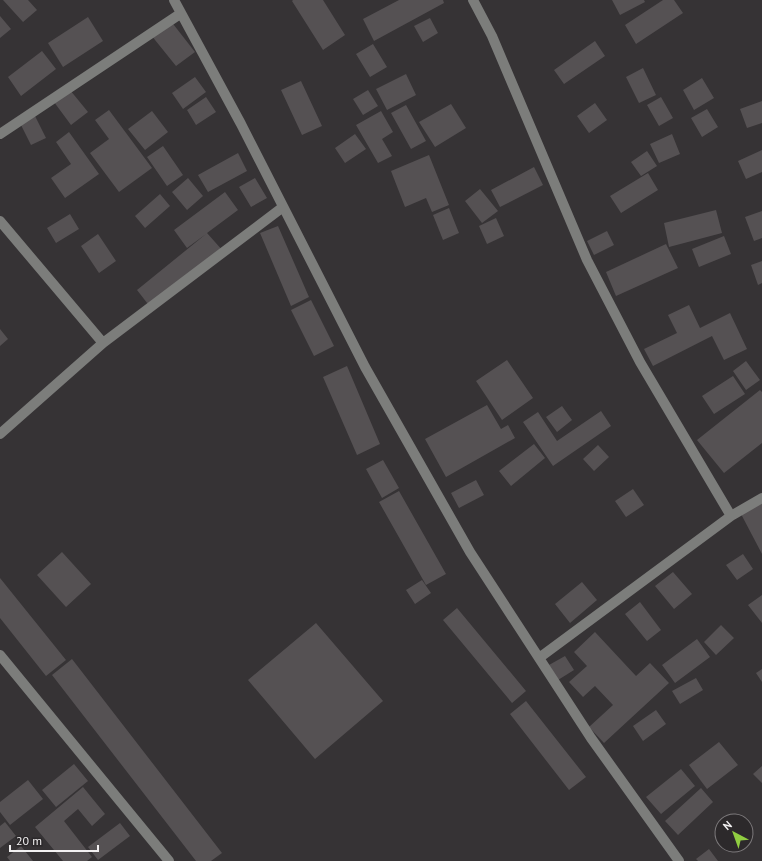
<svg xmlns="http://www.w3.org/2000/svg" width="762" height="861" viewBox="0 0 762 861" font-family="'PT Sans',sans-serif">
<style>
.building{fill:#555153}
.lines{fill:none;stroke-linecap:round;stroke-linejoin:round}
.minor{stroke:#7c7d7b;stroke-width:10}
</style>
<rect width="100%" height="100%" fill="#363335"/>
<!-- building -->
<path class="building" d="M 3,0 L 28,0 L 37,10 L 23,22 Z
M 293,0 L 323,0 L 345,35 L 323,50 L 292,1 Z
M 399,0 L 443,0 L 444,3 L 374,41 L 363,19 Z
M 612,0 L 644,0 L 645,2 L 620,15 Z
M 663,0 L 674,0 L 683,13 L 636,44 L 625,25 Z
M 0,16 L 11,29 L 0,38 Z
M 88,17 L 103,41 L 63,67 L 48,43 Z
M 430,18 L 438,33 L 423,42 L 414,26 Z
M 170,20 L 195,52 L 176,66 L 151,35 Z
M 595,41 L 605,56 L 564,84 L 554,70 Z
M 373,44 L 387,67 L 370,77 L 356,54 Z
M 42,51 L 56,69 L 21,96 L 8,77 Z
M 643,68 L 656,95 L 639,103 L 626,77 Z
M 406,74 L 416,95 L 387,110 L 376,89 Z
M 195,77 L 206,92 L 183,109 L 172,93 Z
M 702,78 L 714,98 L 694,110 L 683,90 Z
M 301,81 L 322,126 L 302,135 L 281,90 Z
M 70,90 L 88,112 L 71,125 L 54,102 Z
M 368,90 L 378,106 L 363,115 L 353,99 Z
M 206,97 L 216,112 L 196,125 L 187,110 Z
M 661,97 L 673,118 L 659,126 L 647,105 Z
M 762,101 L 762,123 L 747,128 L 740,109 Z
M 595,103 L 607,120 L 589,133 L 577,116 Z
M 451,104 L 466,128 L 435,147 L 419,122 Z
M 406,105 L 426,141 L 411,149 L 391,113 Z
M 707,109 L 718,127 L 702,137 L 691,118 Z
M 109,110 L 152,168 L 119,192 L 90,153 L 109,139 L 95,120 Z
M 152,111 L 168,132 L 145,150 L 128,129 Z
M 381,111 L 393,132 L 382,139 L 392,156 L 378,163 L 356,125 Z
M 35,116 L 46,138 L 31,145 L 20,123 Z
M 69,132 L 99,174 L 65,198 L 51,178 L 71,164 L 56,142 Z
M 355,134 L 366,149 L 345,163 L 335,148 Z
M 672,134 L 680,154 L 659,163 L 650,144 Z
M 163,146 L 183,175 L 167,186 L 147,157 Z
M 762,150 L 762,172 L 746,179 L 738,161 Z
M 647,151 L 657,166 L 641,176 L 631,162 Z
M 238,153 L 247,171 L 208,192 L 198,175 Z
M 429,155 L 449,205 L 432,212 L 426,198 L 405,207 L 391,171 Z
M 534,167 L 543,185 L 500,207 L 491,190 Z
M 648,173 L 658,190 L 621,213 L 610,196 Z
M 188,178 L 203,196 L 187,210 L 172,192 Z
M 255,178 L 267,198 L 251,207 L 239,187 Z
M 480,189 L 498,211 L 482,223 L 465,201 Z
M 225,192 L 238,210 L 207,233 L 223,251 L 151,308 L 137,290 L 206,234 L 187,248 L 174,230 Z
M 160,194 L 170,206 L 145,228 L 135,216 Z
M 449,208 L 459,233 L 443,240 L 433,215 Z
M 716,210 L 722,233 L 669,247 L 664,223 Z
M 762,211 L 762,238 L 754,241 L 745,217 Z
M 70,214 L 79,229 L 56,243 L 47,228 Z
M 496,218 L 504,236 L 487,244 L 479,226 Z
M 278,226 L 309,297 L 291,306 L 260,233 Z
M 607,231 L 614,245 L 594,255 L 587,241 Z
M 98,234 L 116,261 L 99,273 L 81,246 Z
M 724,236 L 731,254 L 699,267 L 692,249 Z
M 666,244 L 678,268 L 616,296 L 606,272 Z
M 762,261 L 762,283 L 758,285 L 751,265 Z
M 311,300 L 334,346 L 314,356 L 291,310 Z
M 689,305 L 700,328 L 730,313 L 747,349 L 724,360 L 712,336 L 653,366 L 644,349 L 677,333 L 668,315 Z
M 0,329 L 8,339 L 0,346 Z
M 507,360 L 533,398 L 502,420 L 476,381 Z
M 746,361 L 760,380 L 746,390 L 733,371 Z
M 347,366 L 380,444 L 357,455 L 323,377 Z
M 733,376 L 745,394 L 714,414 L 702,396 Z
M 760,390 L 762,392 L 762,443 L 724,473 L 697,440 Z
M 487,405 L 501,429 L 508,425 L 515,438 L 446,477 L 425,439 Z
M 562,406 L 572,420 L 557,432 L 546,417 Z
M 601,411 L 611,426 L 553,466 L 523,422 L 538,412 L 557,441 Z
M 534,444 L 545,458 L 511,486 L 499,471 Z
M 598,445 L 609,457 L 594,471 L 583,459 Z
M 383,460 L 399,488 L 382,498 L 366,469 Z
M 476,480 L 484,495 L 459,508 L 451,493 Z
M 633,489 L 644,505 L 626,517 L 615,501 Z
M 399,491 L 446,574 L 426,585 L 379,502 Z
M 762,503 L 762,554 L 741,514 Z
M 62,552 L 91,584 L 66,607 L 37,575 Z
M 743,554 L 753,569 L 737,580 L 726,565 Z
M 673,572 L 692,594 L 674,609 L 655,586 Z
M 0,578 L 66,660 L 46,676 L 0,618 Z
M 422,580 L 431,593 L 415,604 L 406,590 Z
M 582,582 L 597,600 L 570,623 L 555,604 Z
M 762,595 L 762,623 L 748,605 Z
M 640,602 L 661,630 L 647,641 L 625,614 Z
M 457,608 L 526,691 L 512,703 L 443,620 Z
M 316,623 L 383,701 L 315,759 L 248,680 Z
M 721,625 L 734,638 L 716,655 L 704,642 Z
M 595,632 L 636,676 L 650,663 L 669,683 L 604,743 L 589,727 L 613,705 L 595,686 L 583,697 L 569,682 L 587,666 L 574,652 Z
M 697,639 L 710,657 L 675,683 L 662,665 Z
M 565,656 L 574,670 L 558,680 L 549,665 Z
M 72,659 L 222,853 L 211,861 L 196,861 L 52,675 Z
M 762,669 L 762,682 L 756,673 Z
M 696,678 L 703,690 L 680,704 L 672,691 Z
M 526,701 L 586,777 L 569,790 L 510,714 Z
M 656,710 L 666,724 L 643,741 L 633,726 Z
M 719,742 L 738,765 L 707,789 L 689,765 Z
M 74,764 L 88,781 L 56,807 L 42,790 Z
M 762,766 L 762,783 L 753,774 Z
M 681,769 L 695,786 L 661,814 L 646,797 Z
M 28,780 L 43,799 L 10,825 L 0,812 L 0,802 Z
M 83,787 L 105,814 L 92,826 L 78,809 L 64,821 L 92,857 L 87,861 L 63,861 L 35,827 Z
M 701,788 L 713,802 L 678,835 L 665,821 Z
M 5,822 L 16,836 L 0,848 L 0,826 Z
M 120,823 L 130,836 L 98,860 L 88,847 Z
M 21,846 L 33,861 L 10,861 L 7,857 Z
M 709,849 L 718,861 L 698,861 L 696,859 Z"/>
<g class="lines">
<!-- minor -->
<path class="minor" d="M 174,0 L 241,124 L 365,367 L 470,552 L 591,738 L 679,861
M 473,0 L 492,36 L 587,260 L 640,362 L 731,516
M 0,134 L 180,14
M 0,221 L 103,343
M 0,434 L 103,343 L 283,207
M 0,655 L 169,861
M 539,658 L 731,516 L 762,498"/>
</g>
<!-- north arrow -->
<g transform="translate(734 833) rotate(319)"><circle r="19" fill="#2c292b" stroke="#7c797b"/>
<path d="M0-3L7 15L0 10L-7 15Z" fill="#90cd41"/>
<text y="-6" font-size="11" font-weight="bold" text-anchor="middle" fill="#f3f1f2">N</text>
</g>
<!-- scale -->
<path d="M10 845v6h88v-6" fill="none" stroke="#f3f1f2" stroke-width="2"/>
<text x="16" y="845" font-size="12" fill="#f3f1f2" stroke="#2c292b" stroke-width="3" paint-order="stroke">20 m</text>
</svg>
